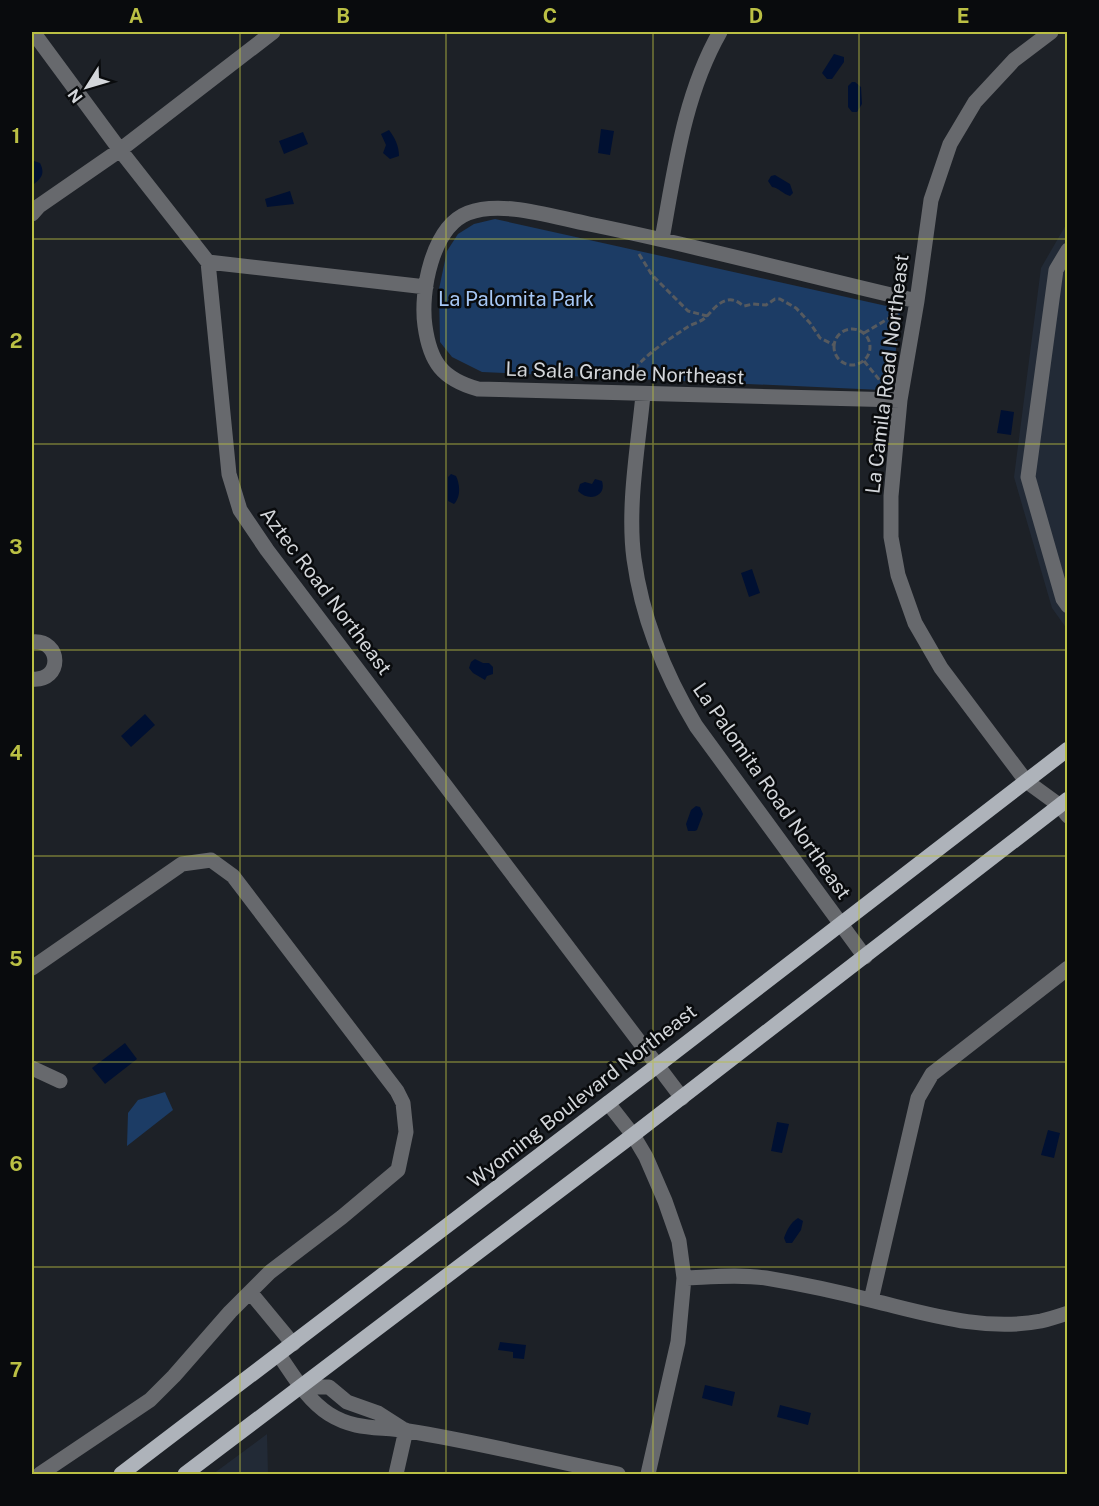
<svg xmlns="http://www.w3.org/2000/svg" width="1099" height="1506" viewBox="0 0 1099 1506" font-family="'Public Sans',sans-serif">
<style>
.built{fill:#222a36}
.green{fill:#1c3c65}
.water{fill:#001032}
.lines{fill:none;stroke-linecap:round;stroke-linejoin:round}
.path{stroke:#565a5f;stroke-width:3;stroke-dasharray:6 3;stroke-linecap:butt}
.minor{stroke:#67696d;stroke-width:15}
.major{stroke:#aeb3ba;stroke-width:15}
.grid{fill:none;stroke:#bbc044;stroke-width:1.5;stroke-opacity:0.55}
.labels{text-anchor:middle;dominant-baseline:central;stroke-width:5;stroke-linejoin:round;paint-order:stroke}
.park-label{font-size:20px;fill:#a6c7f5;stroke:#090b0d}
.street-label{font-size:20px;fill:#d3d6da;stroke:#090b0d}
.neatline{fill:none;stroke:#bbc044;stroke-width:2}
.grid-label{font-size:20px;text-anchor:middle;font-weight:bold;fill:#bbc044}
</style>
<rect width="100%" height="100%" fill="#1d2127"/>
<!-- built -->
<path class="built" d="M 1067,223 L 1067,629 L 1052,608 L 1014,477 L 1041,268 Z
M 267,1434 L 268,1474 L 213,1474 Z"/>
<!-- green -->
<path class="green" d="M 495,219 L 891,307 L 900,312 L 892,386 L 882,390 L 482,372 L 452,357 L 440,342 L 439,289 L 447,251 L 458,234 L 474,224 Z
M 165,1092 L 173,1110 L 127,1146 L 128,1113 L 138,1100 Z"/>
<!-- water -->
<path class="water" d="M 834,54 L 844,57 L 844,62 L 832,79 L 827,79 L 822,73 Z
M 852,82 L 855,82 L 861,87 L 862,104 L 857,112 L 852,112 L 848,107 L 848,86 Z
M 601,129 L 614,131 L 610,155 L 598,153 Z
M 389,130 C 395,138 399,146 399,156 L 390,159 L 383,153 L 386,145 L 381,134 Z
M 303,132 L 308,144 L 284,154 L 279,141 Z
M 34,161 L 40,163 C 45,173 42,178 34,184 L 32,182 L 32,162 Z
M 775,175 L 790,184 L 793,193 L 790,196 C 783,194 779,188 772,187 L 768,181 L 771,176 Z
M 290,191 L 294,204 L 267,207 L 265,199 Z
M 1001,410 L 1014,412 L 1011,435 L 997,433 Z
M 451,474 L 456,476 C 460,484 461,497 454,504 L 448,501 L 448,477 Z
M 595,479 L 602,481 C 607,497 588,502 578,491 L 580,484 L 585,482 L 592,484 Z
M 752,569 L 760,593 L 749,597 L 741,573 Z
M 475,659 L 483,663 L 489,663 L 493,667 L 493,674 L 487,676 L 485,680 L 473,673 L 469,668 L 471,662 Z
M 145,714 L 155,725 L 131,747 L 121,736 Z
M 696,806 L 700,807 L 703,814 L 697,830 L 695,831 L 688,831 L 686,824 L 691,810 Z
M 125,1043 L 137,1059 L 105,1084 L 92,1068 Z
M 777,1122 L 789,1124 L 782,1153 L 771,1151 Z
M 1048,1130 L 1060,1133 L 1054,1158 L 1041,1155 Z
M 798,1218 L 803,1221 L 801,1230 L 792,1243 L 786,1243 L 784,1238 C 787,1230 790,1223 798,1218 Z
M 500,1342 L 526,1345 L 524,1359 L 513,1358 L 513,1352 L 498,1350 Z
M 705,1385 L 735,1392 L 732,1406 L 702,1398 Z
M 780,1405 L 811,1413 L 808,1425 L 777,1417 Z"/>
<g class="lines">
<!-- path -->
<path class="path" d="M 639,254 L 652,275 L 688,311 L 707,316
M834 347a18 18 0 1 1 36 0a18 18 0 1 1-36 0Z
M 864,333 L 898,313
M 864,361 L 882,383
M 629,376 C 642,357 666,341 686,328 C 692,324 701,322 706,317 C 712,311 718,302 728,300 C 735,299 739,303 744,306 L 753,304 L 766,305 L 775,299 L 780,299 L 796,308 L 810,323 L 820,338 L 834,345"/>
<!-- minor -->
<path class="minor" d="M 33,32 L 120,150 L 208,262 L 229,474 L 240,510 L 267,550 L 682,1098
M 1051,32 L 1014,60 L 975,102 L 950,144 L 931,200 L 917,301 L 900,400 L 891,496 L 891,537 L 898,575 L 915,623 L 941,668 L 1026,781 L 1059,805 L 1068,816
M 32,214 L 39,206 L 120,150 L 273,32
M 662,239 C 675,168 684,95 720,32
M 1068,250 L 1056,270 L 1028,477 L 1063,599 L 1068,606
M 208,262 L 426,287
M 643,395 C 638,447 627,507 634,559 C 642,618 666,676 696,726 L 865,957
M 900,400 L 478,389 C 442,379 430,362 425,326 C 420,292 432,227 468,213 C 502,200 553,217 589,224 C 699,246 807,276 917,301
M 32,642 C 62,639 63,682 32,679
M 32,968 L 182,864 L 211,860 L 233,876 L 397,1091 L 403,1103 L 406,1132 L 398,1170 L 342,1217 L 270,1272 L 230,1312 L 174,1376 L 150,1400 L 40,1474
M 32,1068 L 60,1081
M 608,1103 L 633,1135 L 646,1157 L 665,1201 L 679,1241 L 684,1278 L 678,1342 L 648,1474
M 684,1278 C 711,1277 739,1274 766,1278 C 802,1284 839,1292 874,1301 C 928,1314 985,1332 1041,1321 C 1050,1319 1059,1316 1068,1313
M 250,1292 L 293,1344
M 871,1300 L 918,1098 L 932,1074 L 1068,968
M 279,1355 C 293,1375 307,1400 329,1414 C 356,1431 379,1426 408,1431 C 478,1442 548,1460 618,1474
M 302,1387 L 329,1387 L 347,1402 L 378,1413 L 403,1429
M 396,1474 L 406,1430"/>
<!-- major -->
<path class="major" d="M 121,1474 L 658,1065 L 1068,749
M 185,1474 L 633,1135 L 1068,799"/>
</g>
<!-- grid -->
<path class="grid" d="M 240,32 L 240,1474M 446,32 L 446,1474M 653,32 L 653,1474M 859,32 L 859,1474M 32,239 L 1068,239M 32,444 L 1068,444M 32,650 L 1068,650M 32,856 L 1068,856M 32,1062 L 1068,1062M 32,1267 L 1068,1267"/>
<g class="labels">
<!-- park labels -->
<g class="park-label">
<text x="516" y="299">La Palomita Park</text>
</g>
<!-- street labels -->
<g class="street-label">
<text transform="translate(625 373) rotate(2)">La Sala Grande Northeast</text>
<text transform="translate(887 374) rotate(-83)">La Camila Road Northeast</text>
<text transform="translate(326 591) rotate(53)">Aztec Road Northeast</text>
<text transform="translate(772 791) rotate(55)">La Palomita Road Northeast</text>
<text transform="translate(582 1096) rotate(-38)">Wyoming Boulevard Northeast</text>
</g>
</g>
<!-- border -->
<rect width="1099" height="1506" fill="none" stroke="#090b0d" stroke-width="66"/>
<!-- north arrow -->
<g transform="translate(87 87) rotate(233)" stroke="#090b0d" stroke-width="4.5" paint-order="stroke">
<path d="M0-4.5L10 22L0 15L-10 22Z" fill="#d3d6da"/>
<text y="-9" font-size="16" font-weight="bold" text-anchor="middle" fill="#d3d6da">N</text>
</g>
<rect x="33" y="33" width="1033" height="1440" class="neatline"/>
<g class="grid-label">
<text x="136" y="23">A</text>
<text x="343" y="23">B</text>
<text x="550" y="23">C</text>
<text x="756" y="23">D</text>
<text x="963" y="23">E</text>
<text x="16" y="143">1</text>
<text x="16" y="348">2</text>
<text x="16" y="554">3</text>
<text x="16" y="760">4</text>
<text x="16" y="966">5</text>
<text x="16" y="1171">6</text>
<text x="16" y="1377">7</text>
</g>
</svg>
